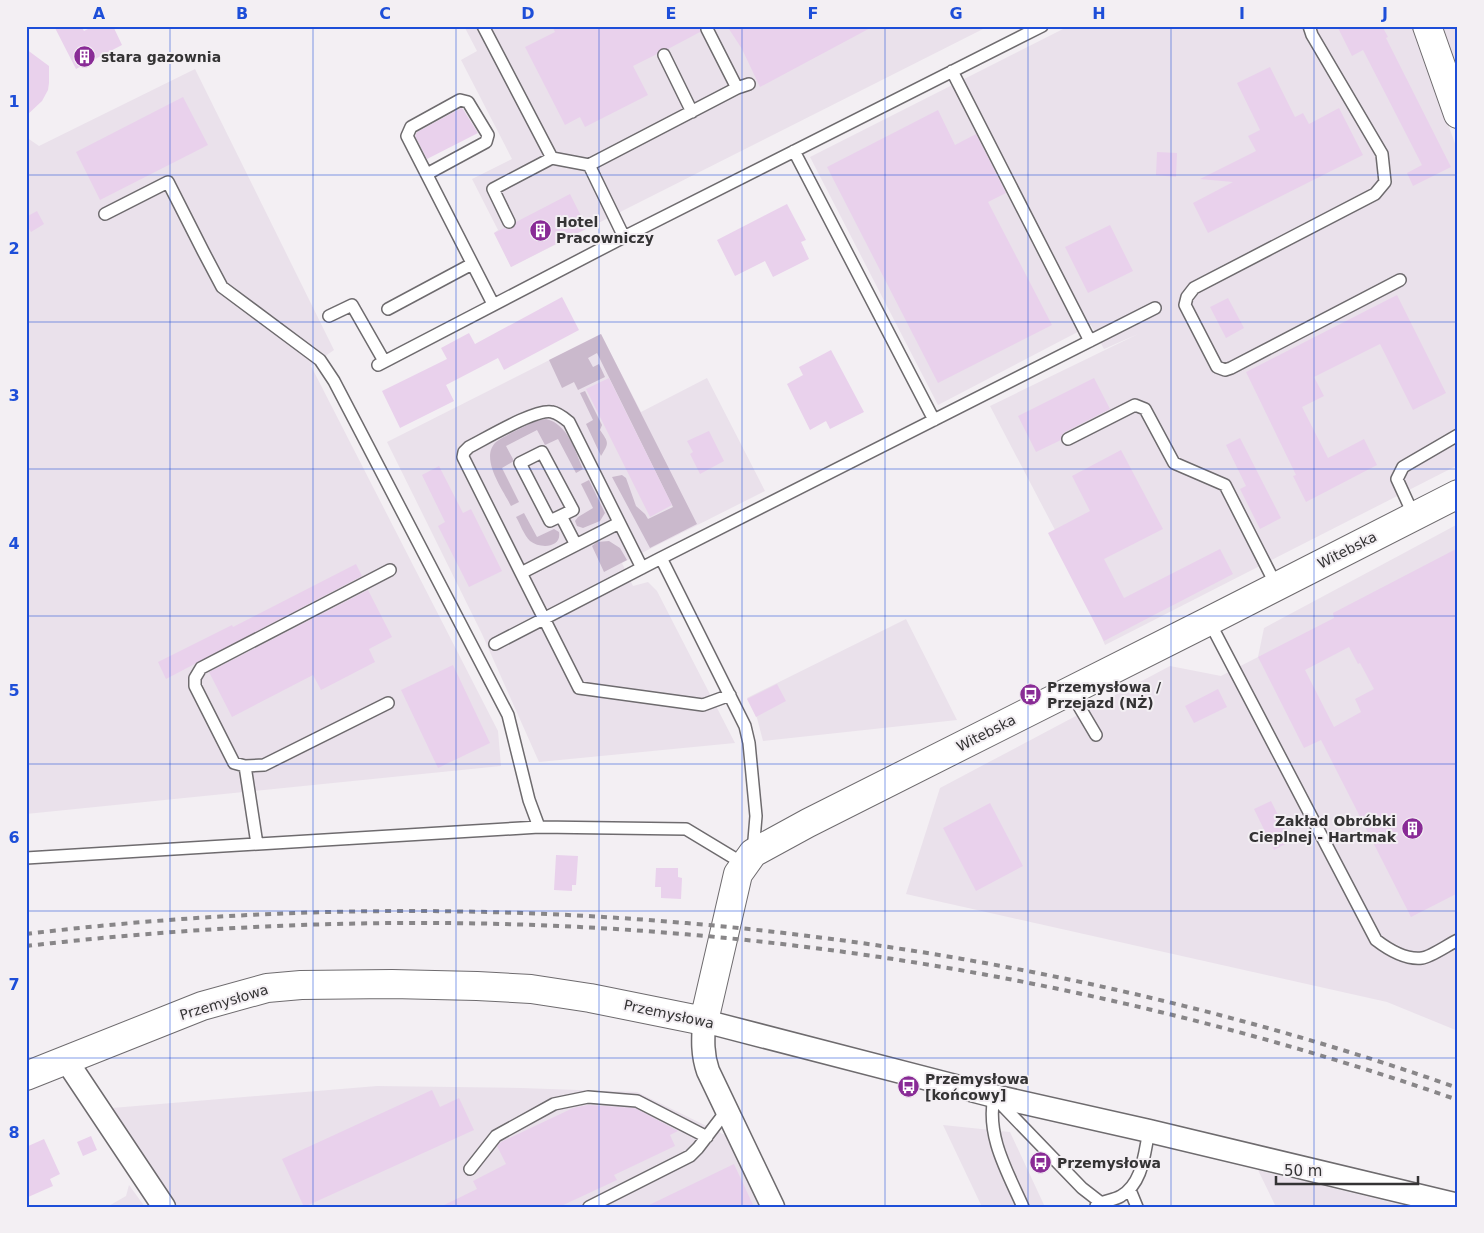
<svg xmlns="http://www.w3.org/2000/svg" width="1484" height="1233" viewBox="0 0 1484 1233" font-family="'DejaVu Sans',sans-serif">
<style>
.built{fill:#eae1eb}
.green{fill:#cab9cc}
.building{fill:#e9d1ec;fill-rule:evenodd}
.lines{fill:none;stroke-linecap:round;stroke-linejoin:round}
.service-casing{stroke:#6e6b6e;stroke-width:14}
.minor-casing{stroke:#6e6b6e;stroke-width:25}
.tertiary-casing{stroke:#6e6b6e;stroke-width:30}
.service{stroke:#fff;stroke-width:11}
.minor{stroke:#fff;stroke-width:22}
.tertiary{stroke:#fff;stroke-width:28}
.rail{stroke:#888688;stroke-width:4;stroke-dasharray:6 6;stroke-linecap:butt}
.grid{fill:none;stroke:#1d4ed8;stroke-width:1;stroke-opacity:0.55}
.labels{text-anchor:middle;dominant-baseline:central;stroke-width:4;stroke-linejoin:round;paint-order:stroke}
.poi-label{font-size:14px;font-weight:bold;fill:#343334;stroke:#f3eff3;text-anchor:start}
.street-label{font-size:14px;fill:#343334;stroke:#f3eff3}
.neatline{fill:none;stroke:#1d4ed8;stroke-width:2}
.grid-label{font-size:16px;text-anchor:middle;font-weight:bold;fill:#1d4ed8}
</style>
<rect width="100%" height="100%" fill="#f3eff3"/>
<!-- built -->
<path class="built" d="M 464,26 L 989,26 L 511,267 L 494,233 L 498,230 L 472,179 L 512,159 L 461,60 L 477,51 Z
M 1069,26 L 1413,26 L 1458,152 L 1458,465 L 1105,645 L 1055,530 L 990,406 L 1138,334 L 1104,349 L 1091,325 L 938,405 L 810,157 Z
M 1442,26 L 1458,26 L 1458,70 Z
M 195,69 L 334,350 L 311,366 L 498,731 L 501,766 L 26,814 L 26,137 L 39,146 Z
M 601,334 L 641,412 L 707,378 L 765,491 L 622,563 L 633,586 L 648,582 L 657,591 L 735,743 L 539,762 L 482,634 L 387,442 Z
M 1458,524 L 1458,1031 L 1387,1002 L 906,894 L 940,788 L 1170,666 L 1221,676 L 1258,657 L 1264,628 Z
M 906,619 L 957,720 L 763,741 L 757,718 L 747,698 Z
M 377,1086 L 521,1088 L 637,1092 L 729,1137 L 762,1207 L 178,1207 L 112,1108 Z
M 943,1125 L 1010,1132 L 1045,1207 L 982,1207 Z
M 1258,1170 L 1390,1202 L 1411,1207 L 1276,1207 Z
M 129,1185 L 145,1207 L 107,1207 L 126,1196 Z"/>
<!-- green -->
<path class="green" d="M 601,334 L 697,524 L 650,548 L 612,477 L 622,475 L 626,478 L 636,506 L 645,514 L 648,519 L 673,507 L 597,353 L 588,358 L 593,367 L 599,364 L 605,377 L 578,390 L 574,382 L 562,388 L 549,360 Z
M 585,391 L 602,425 L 600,430 C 608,442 610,442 601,456 L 586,424 L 593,420 L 580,393 Z
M 546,419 C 568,424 575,451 583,469 L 576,473 L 558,439 L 545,445 L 537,430 L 506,446 L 514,461 L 502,468 L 519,502 L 511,506 C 503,490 479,458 496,442 C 501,438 508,435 513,432 C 524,427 535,420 546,419 Z
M 589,480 L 605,513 L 600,521 L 583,528 L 577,526 L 575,521 L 578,517 L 593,508 L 581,484 Z
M 524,513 L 537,537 L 554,529 L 559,532 C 562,548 540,549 530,541 C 524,535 520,524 516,517 Z
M 609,541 L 620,548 L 627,560 L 604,572 L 592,546 L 597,542 Z"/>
<!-- building -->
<path class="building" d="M 54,26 L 81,26 L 84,31 L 94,26 L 113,26 L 122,45 L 76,69 Z
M 552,26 L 700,26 L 700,32 L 668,49 L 660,49 L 657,54 L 633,66 L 648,95 L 585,127 L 580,117 L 565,125 L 525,47 L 555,32 Z
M 727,26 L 874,26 L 760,87 L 742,49 Z
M 1337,26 L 1382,26 L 1388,37 L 1386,38 L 1451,167 L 1413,186 L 1407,173 L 1422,165 L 1363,50 L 1352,56 Z
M 26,49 L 49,66 L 49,83 L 48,90 L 42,101 L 26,116 Z
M 1270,67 L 1295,117 L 1303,113 L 1309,124 L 1339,108 L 1363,155 L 1208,233 L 1193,203 L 1233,182 L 1200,179 L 1256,151 L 1248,136 L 1260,130 L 1237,83 Z
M 183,97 L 208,145 L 100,200 L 76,152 Z
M 461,108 L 463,109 L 478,133 L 427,159 L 415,136 L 417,132 Z
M 938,110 L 955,145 L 976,134 L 1006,193 L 988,202 L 1052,325 L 938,383 L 827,167 Z
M 1157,152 L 1177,153 L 1176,177 L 1156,175 Z
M 570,194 L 587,228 L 511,267 L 494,233 L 504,228 L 508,229 L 513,228 L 516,222 Z
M 787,204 L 806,240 L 801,242 L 809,259 L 773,277 L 765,261 L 735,276 L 717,240 Z
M 37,211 L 44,224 L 31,232 L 26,224 L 26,217 Z
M 1110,225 L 1133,271 L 1088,293 L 1065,247 Z
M 1397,295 L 1446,393 L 1413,410 L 1380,344 L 1314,377 L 1324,396 L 1302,407 L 1328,458 L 1364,439 L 1377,465 L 1306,502 L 1293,476 L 1296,475 L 1246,372 Z
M 562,297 L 579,330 L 504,370 L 498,358 L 446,385 L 454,401 L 400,428 L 382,391 L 447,359 L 441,348 L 469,333 L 475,344 Z
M 1228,298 L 1244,328 L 1226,338 L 1210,307 Z
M 831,350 L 864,412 L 830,429 L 826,421 L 810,430 L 787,384 L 803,375 L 799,367 Z
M 609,378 L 672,505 L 650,517 L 586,389 Z
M 1094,378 L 1110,409 L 1065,432 L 1062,435 L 1061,440 L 1036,452 L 1018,416 Z
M 709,431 L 724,461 L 700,474 L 690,454 L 693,452 L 687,441 Z
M 1240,438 L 1281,518 L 1260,529 L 1240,489 L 1246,486 L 1226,445 Z
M 1121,450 L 1163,529 L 1104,559 L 1124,598 L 1220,549 L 1233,574 L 1104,641 L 1048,533 L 1090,511 L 1072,476 Z
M 439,466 L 463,513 L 471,509 L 502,571 L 469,587 L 438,526 L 445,522 L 422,475 Z
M 1458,548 L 1458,893 L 1411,917 L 1321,740 L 1304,748 L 1258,657 L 1334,618 L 1333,613 ZM 1349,647 L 1358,664 L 1360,663 L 1374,689 L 1355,699 L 1361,712 L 1334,727 L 1305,670 Z
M 356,564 L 362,576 L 166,679 L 158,662 L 232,625 L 233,627 Z
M 368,590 L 392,637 L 369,649 L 375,662 L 321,690 L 313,675 L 232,717 L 209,672 Z
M 453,665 L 490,743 L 438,768 L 401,690 Z
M 777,684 L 786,701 L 756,717 L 747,699 Z
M 1218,689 L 1227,707 L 1194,723 L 1185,706 Z
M 1271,801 L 1291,841 L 1274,850 L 1254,809 Z
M 990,803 L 1023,866 L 976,891 L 943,828 Z
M 556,855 L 578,856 L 576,885 L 572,885 L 572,891 L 554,890 Z
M 656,868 L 678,868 L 678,877 L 682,878 L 681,899 L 661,898 L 661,887 L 655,887 Z
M 432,1090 L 440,1107 L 459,1098 L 474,1130 L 304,1207 L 282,1159 Z
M 588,1105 L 635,1108 L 678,1131 L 670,1135 L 675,1146 L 614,1175 L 617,1180 L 559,1207 L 440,1207 L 477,1189 L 473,1181 L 506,1164 L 497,1146 L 501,1142 L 573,1108 Z
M 91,1136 L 97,1150 L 83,1156 L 77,1142 Z
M 44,1139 L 60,1174 L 50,1179 L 53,1186 L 26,1198 L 26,1147 Z
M 734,1164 L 754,1207 L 645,1207 Z"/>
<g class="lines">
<defs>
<path id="service" d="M 483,26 L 552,158 L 589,165 L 624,237
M 1309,26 L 1312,35 L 1382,154 L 1385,182 L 1375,194 L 1194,288 L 1187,297 L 1185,305 L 1217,367 L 1225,370 L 1231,368 L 1400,280
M 707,29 L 737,88
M 664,55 L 692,112
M 952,71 L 1090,341
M 794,151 L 934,420
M 589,165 L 737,88 L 749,84
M 427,174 L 486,142 L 488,135 L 468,102 L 460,100 L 411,127 L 407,136 L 493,304
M 105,214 L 168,182 L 203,251 L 222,287 L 320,360 L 334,381 L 358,427 L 508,715 L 529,800 L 539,827
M 509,222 L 493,189 L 552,158
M 388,309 L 472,264
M 329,316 L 352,305 L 384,361
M 378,365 L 624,237 L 1042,26
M 1068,439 L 1135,405 L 1145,409 L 1174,463 L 1225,485 L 1277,587
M 542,452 L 573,510 L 550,521 L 520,463 Z
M 561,516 L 576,545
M 1414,516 L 1397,479 L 1403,467 L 1458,435
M 619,523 L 521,573 L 463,457 L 464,452 L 469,447 C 485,439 536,408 552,412 C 558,413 564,418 569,422 L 642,568
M 521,573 L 579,688 L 703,705 L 730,695
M 1209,621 L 1376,940 C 1389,950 1405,960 1422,958 C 1431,957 1449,944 1458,940
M 495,644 L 661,558
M 1070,691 L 1096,735
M 388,703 L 264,765 L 245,766 L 234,763 L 195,686 L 195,678 L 201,668 L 390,570
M 245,766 L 257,844
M 753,852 L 756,816 L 749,743 L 745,726 L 661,558 L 1155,308
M 26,858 L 539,827 L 686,829 L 744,864
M 994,1096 C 986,1136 1007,1171 1023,1207
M 998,1101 L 1082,1188 L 1100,1202
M 470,1169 L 496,1136 L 554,1104 L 588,1097 L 637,1101 L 707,1137
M 1130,1190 L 1137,1207
M 1096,1206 C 1103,1200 1113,1201 1121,1196 C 1143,1183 1144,1154 1149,1131
M 589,1207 L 690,1156 L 698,1148 L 727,1110"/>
<path id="minor" d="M 66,1060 L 164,1207
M 773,1207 L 708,1071 C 702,1054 703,1039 704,1021 L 994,1096 L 1149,1131 L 1458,1205"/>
<path id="tertiary" d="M 1427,26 L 1458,114
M 26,1076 L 202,1006 L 267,988 L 301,985 L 392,984 L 477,986 L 531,989 L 590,998 L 704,1021 L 738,874 L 753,853 L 808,823 L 1209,621 L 1458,494"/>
</defs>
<!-- service casing -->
<use href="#service" class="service-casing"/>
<!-- minor casing -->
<use href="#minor" class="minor-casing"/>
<!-- tertiary casing -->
<use href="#tertiary" class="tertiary-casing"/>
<!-- service -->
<use href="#service" class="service"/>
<!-- minor -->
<use href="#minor" class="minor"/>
<!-- tertiary -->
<use href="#tertiary" class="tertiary"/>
<!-- rail -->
<path class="rail" d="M 26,934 C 504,876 1003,928 1458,1088
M 26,946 C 164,930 303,922 441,923 C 786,925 1132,986 1458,1100"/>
</g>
<!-- grid -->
<path class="grid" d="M 170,26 L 170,1207M 313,26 L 313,1207M 456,26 L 456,1207M 599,26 L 599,1207M 742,26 L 742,1207M 885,26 L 885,1207M 1028,26 L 1028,1207M 1171,26 L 1171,1207M 1314,26 L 1314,1207M 26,175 L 1458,175M 26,322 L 1458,322M 26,469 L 1458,469M 26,616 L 1458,616M 26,764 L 1458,764M 26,911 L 1458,911M 26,1058 L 1458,1058"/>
<!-- icons -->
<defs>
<symbol id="building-disc" viewBox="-11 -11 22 22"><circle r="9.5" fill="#892b96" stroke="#f3eff3"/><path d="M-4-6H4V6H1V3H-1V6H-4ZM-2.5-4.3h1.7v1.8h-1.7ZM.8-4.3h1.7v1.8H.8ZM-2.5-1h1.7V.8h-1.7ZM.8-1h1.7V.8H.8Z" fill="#fff"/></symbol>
<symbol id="bus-disc" viewBox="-11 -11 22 22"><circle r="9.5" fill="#892b96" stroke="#f3eff3"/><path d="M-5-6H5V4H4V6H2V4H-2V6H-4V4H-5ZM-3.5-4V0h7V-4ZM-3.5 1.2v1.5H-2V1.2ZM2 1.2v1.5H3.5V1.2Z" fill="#fff"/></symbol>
</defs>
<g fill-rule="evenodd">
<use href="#building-disc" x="72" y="44" width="25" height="25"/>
<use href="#building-disc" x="528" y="218" width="25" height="25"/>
<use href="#bus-disc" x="1018" y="682" width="25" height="25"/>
<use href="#building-disc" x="1400" y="816" width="25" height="25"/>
<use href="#bus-disc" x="896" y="1074" width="25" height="25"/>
<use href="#bus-disc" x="1028" y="1150" width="25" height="25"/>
</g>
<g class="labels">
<!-- poi labels -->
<g class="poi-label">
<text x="101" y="57">stara gazownia</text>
<text x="556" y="222">Hotel<tspan x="556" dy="16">Pracowniczy</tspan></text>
<text x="1047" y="687">Przemysłowa /<tspan x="1047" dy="16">Przejazd (NŻ)</tspan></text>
<text x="1396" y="821" text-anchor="end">Zakład Obróbki<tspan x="1396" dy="16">Cieplnej - Hartmak</tspan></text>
<text x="925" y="1079">Przemysłowa<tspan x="925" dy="16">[końcowy]</tspan></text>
<text x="1057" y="1163">Przemysłowa</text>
</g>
<!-- street labels -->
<g class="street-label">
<text transform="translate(1347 550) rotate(-27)">Witebska</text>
<text transform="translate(986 733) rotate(-27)">Witebska</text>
<text transform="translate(224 1002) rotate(-17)">Przemysłowa</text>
<text transform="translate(669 1014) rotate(12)">Przemysłowa</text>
</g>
</g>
<!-- border -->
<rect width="1484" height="1233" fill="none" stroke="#f3eff3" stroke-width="55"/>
<!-- scale -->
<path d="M1276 1176v8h142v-8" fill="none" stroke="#343334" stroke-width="2.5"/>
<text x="1284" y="1176" font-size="15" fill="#343334" stroke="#f3eff3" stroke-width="4" paint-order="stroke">50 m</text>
<rect x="28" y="28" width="1428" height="1178" class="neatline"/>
<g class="grid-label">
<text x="99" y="19">A</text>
<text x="242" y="19">B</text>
<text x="385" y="19">C</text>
<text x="528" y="19">D</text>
<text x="671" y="19">E</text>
<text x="813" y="19">F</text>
<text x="956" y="19">G</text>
<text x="1099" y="19">H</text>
<text x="1242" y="19">I</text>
<text x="1385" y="19">J</text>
<text x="14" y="107">1</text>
<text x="14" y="254">2</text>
<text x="14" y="401">3</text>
<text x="14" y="549">4</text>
<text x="14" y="696">5</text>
<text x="14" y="843">6</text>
<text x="14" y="990">7</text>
<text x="14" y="1138">8</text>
</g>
</svg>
